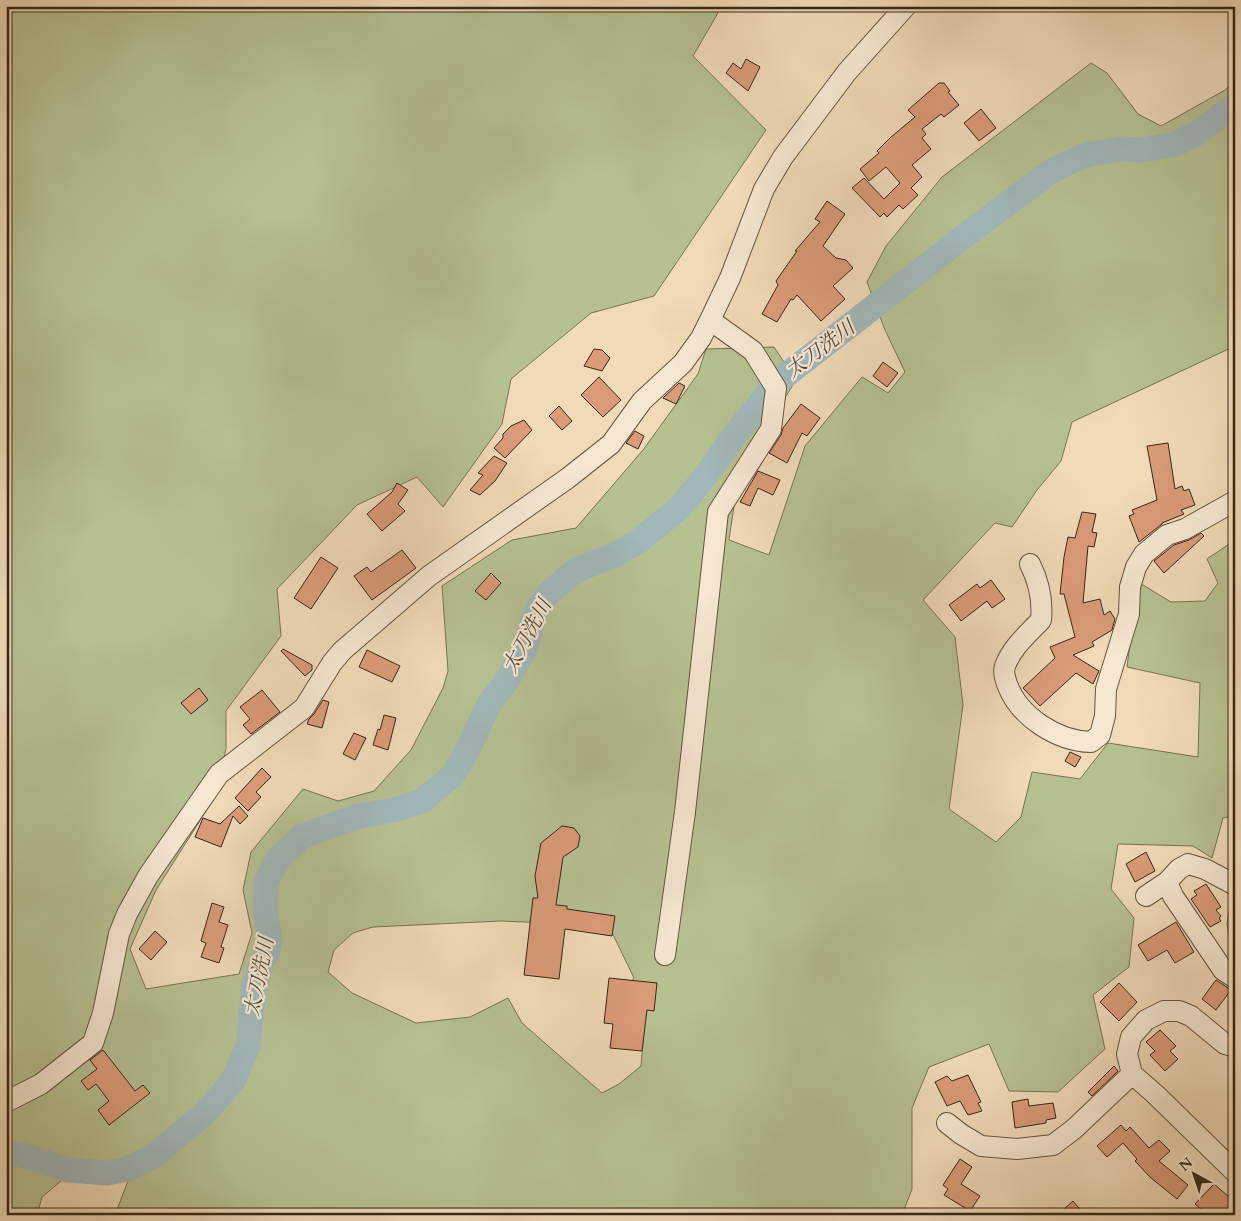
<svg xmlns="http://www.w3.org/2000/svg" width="1241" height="1221" viewBox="0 0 1241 1221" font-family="Cardo,'Noto Serif JP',serif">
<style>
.green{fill:#b6c192;stroke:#767456;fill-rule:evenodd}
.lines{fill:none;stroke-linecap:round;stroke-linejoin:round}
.river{stroke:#a1b7ba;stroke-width:25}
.building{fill:#db9b79;stroke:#36271a}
.minor-casing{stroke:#655442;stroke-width:22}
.minor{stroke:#f6e7d1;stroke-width:20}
.labels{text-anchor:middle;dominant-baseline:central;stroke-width:4.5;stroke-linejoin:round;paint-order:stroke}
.water-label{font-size:20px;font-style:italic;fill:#514b42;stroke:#f6e7d1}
</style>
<rect width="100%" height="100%" fill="#f1dab8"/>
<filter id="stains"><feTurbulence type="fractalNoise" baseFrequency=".004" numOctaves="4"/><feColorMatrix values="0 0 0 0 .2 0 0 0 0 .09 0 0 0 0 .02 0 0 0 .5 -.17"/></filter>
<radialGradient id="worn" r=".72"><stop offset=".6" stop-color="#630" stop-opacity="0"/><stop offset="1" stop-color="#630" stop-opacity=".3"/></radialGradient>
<!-- green -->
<path class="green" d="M 6,6 L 722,6 L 693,56 L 766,130 L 654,296 L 591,313 L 511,379 L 502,424 L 443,507 L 417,477 L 357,505 L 277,589 L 281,636 L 226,711 L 226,749 L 215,797 L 156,890 L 130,949 L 146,989 L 239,974 L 252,933 L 243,890 L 251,852 L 303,789 L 338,801 L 374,791 L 411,750 L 443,688 L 448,671 L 442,586 L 512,540 L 576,528 L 643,450 L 698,374 L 706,349 L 774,347 L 796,380 L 753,450 L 736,493 L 729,540 L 769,555 L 805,446 L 862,377 L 888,393 L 905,372 L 885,330 L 867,282 L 886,246 L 942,177 L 1091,63 L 1107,73 L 1138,114 L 1161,126 L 1225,90 L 1235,80 L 1235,346 L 1072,422 L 1061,461 L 1037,490 L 1012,527 L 995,523 L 923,600 L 955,637 L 963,705 L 949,809 L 996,842 L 1021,817 L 1032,772 L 1080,779 L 1108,743 L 1198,757 L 1200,683 L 1127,667 L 1138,582 L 1171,602 L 1205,601 L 1218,583 L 1207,559 L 1235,540 L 1235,816 L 1223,818 L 1212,858 L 1193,846 L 1118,844 L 1111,889 L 1134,918 L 1129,967 L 1093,995 L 1105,1049 L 1058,1092 L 1009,1091 L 989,1044 L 929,1067 L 912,1108 L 912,1189 L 902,1215 L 115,1215 L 128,1181 L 84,1172 L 61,1181 L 42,1197 L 37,1215 L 6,1215 ZM 605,918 L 634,978 L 619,999 L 644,1030 L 641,1066 L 619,1084 L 602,1093 L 522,1023 L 508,998 L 470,1017 L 416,1023 L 352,993 L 328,972 L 334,950 L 353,933 L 373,927 L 501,921 L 546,923 Z
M 1231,898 L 1235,900 L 1235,970 L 1227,924 Z"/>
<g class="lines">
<!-- river -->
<path class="river" d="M 6,1155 L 19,1154 L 68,1170 L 107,1173 L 128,1169 L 154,1156 L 206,1112 L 233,1081 L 248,1046 L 254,986 L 262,962 L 267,954 L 270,940 L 265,909 L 266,881 L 279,858 L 301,837 L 355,817 L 398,809 L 422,801 L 453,775 L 467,751 L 490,702 L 506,682 L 525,649 L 536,611 L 549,593 L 576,570 L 613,556 L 639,541 L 679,508 L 704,478 L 733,437 L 776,383 L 975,228 L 1053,170 L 1088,154 L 1121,149 L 1142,150 L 1173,145 L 1196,134 L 1235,105"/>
</g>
<!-- building -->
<path class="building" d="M 746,59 L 760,67 L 748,91 L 726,73 L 733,63 L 741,69 Z
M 939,83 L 944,83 L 950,91 L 948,92 L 959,105 L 944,117 L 941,114 L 922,129 L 926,134 L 922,138 L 931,149 L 912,165 L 922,177 L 911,188 L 918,195 L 903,209 L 899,205 L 887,217 L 884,213 L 880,217 L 852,188 L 864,178 L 884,199 L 900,183 L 886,167 L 869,181 L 860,169 L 879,153 L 877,151 L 891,137 L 915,117 L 908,110 Z
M 981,109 L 996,128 L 979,141 L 964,123 Z
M 827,201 L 845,214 L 823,246 L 836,258 L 846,260 L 853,268 L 833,286 L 845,299 L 821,321 L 797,295 L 793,300 L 791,299 L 777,322 L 762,314 L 778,285 L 776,281 L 797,251 L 795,251 L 820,222 L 815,219 Z
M 594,349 L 602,350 L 610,358 L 602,371 L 584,366 Z
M 883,362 L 898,373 L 887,387 L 873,376 Z
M 599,377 L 621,400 L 603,417 L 581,395 Z
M 679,383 L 685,386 L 676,404 L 663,398 Z
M 801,404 L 820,418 L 807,436 L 802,433 L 787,463 L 769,453 L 781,435 L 783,428 Z
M 559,406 L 572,421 L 562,430 L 549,416 Z
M 524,420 L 532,430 L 505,458 L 494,448 L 503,438 L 503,434 L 511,426 Z
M 635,431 L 644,436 L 638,449 L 626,443 Z
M 1168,443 L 1175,489 L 1182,486 L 1184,491 L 1189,489 L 1195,505 L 1181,510 L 1184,514 L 1162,523 L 1162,524 L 1139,542 L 1129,516 L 1134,514 L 1132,510 L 1157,500 L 1147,446 Z
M 494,456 L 507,463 L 495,481 L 480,495 L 470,490 L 483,475 L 478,473 Z
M 758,471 L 780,480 L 773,495 L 758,488 L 750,506 L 740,502 Z
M 397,483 L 408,490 L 398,504 L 405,511 L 382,531 L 367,514 L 392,492 Z
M 1082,512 L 1096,514 L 1092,532 L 1097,533 L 1094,547 L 1088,546 L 1083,603 L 1100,599 L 1104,615 L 1110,611 L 1115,619 L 1112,630 L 1092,642 L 1094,646 L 1073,655 L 1099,671 L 1093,684 L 1076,673 L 1040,706 L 1023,688 L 1055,658 L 1050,647 L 1075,637 L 1064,594 L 1060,594 L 1064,557 L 1068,537 L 1075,538 Z
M 1201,533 L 1204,536 L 1164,573 L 1154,561 L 1174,545 L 1189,540 Z
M 402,550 L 416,568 L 372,600 L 354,576 L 367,567 L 371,572 Z
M 321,557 L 338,568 L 311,609 L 294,598 Z
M 491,573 L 501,583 L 486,600 L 475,591 Z
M 991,580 L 1005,599 L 992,608 L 987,601 L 961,621 L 949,605 L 977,584 L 980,588 Z
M 283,649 L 312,665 L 312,670 L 305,676 L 281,651 Z
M 367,650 L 400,666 L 392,682 L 359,667 Z
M 199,688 L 208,700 L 191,714 L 181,703 Z
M 262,690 L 280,712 L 251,734 L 243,725 L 250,719 L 240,707 Z
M 323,700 L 329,702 L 322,728 L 307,724 L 309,719 L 314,714 Z
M 384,715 L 396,718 L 388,750 L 373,745 L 378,729 L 380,730 Z
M 354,733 L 366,738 L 355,760 L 343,754 Z
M 1070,752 L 1081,757 L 1075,767 L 1065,761 Z
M 262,768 L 271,777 L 256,792 L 261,797 L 248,811 L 235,798 Z
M 239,806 L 248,816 L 240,824 L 233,816 L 221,847 L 195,837 L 203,818 L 220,824 Z
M 562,826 L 574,828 L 580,836 L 578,847 L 563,857 L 556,905 L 567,906 L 567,909 L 615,916 L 612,936 L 565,929 L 559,979 L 524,975 L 533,898 L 538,898 L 535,876 L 541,843 Z
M 1146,852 L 1155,871 L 1135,882 L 1126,864 Z
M 1206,884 L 1221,907 L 1216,910 L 1221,916 L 1219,918 L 1221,921 L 1210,927 L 1191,899 L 1197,895 L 1194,891 Z
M 212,903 L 224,907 L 219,922 L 228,925 L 221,947 L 224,948 L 219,963 L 201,957 L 206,943 L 201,941 Z
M 1176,922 L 1194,952 L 1175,963 L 1167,950 L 1148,961 L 1138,945 Z
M 155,931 L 167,942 L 151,960 L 139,949 Z
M 609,978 L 657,983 L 654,1011 L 647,1010 L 642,1051 L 610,1048 L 613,1024 L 604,1023 Z
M 1216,980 L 1231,990 L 1216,1010 L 1202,999 Z
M 1119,983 L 1137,1002 L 1119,1021 L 1100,1002 Z
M 1160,1030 L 1176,1046 L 1170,1051 L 1178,1059 L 1165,1071 L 1150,1055 L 1155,1051 L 1146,1042 Z
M 103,1050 L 135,1091 L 143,1085 L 150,1093 L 109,1125 L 98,1110 L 109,1101 L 96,1084 L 88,1090 L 81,1081 L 97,1069 L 90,1060 Z
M 1114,1066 L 1118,1071 L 1092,1096 L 1088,1092 Z
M 968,1075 L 981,1102 L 978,1103 L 982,1111 L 968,1115 L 960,1101 L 947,1106 L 935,1082 L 947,1076 L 952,1081 Z
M 1028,1099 L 1029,1106 L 1053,1103 L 1056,1118 L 1046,1120 L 1046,1123 L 1015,1128 L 1012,1102 Z
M 1121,1125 L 1126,1131 L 1130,1127 L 1149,1148 L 1159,1140 L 1170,1151 L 1159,1161 L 1188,1185 L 1177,1199 L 1151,1178 L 1135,1161 L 1137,1159 L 1123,1143 L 1107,1157 L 1097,1146 Z
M 960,1159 L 972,1167 L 961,1184 L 980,1196 L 970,1211 L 944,1195 L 948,1189 L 943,1185 Z
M 1214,1184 L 1235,1202 L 1235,1215 L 1215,1215 L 1209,1209 L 1206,1213 L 1195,1204 Z
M 1073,1201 L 1085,1215 L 1057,1215 Z"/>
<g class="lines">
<defs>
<path id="minor" d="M 1030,564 C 1039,582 1043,600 1041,620 C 1028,634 1012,647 1005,666 C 1003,672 1005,678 1007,684 C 1019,717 1057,741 1091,742 L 1100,735 L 1105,716 L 1106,689 L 1129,614 L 1130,587 L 1136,567 L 1144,554 L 1167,535 L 1185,529 L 1235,501
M 1235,885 L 1205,869 L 1188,864 L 1179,869 L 1167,882 L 1173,896 L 1223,970 L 1235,978
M 1146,896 L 1167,882
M 665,955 L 685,812 L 718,512 L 771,429 L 776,388 L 753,351 L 710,320
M 1235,1047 L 1225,1044 L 1191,1016 L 1179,1011 L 1164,1011 L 1146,1020 L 1131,1037 L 1127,1054 L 1132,1074 L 1155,1094 L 1235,1172
M 6,1102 L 41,1084 L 93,1043 L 103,1013 L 119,934 L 127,914 L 148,876 L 219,774 L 304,708 L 332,663 L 342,651 L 429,576 L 568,478 L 611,444 L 642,401 L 683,363 L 701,338 L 710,320 L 730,278 L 764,189 L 783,157 L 847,72 L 906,6
M 947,1123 L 961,1134 L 981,1146 L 1017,1149 L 1053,1145 L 1074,1129 L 1132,1074"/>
</defs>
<!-- minor casing -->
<use href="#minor" class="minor-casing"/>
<!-- minor -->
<use href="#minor" class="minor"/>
</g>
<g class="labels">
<!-- water labels -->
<g class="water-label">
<text transform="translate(820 349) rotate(-37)">太刀洗川</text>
<text transform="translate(527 636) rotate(-62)">太刀洗川</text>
<text transform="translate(259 977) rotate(-79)">太刀洗川</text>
</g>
</g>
<!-- margin -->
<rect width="1241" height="1221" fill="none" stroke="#f1dab8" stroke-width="25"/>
<rect x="8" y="8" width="1226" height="1206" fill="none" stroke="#36271a" stroke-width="2.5"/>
<rect x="12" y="12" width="1216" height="1196" fill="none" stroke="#36271a"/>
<!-- north arrow -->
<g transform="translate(1194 1174) rotate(320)" stroke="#f6e7d1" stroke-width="4" paint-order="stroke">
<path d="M0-4L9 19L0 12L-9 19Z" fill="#36271a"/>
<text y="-8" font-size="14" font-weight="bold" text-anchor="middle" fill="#36271a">N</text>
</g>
<rect width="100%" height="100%" filter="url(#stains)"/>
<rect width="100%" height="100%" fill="url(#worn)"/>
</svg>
